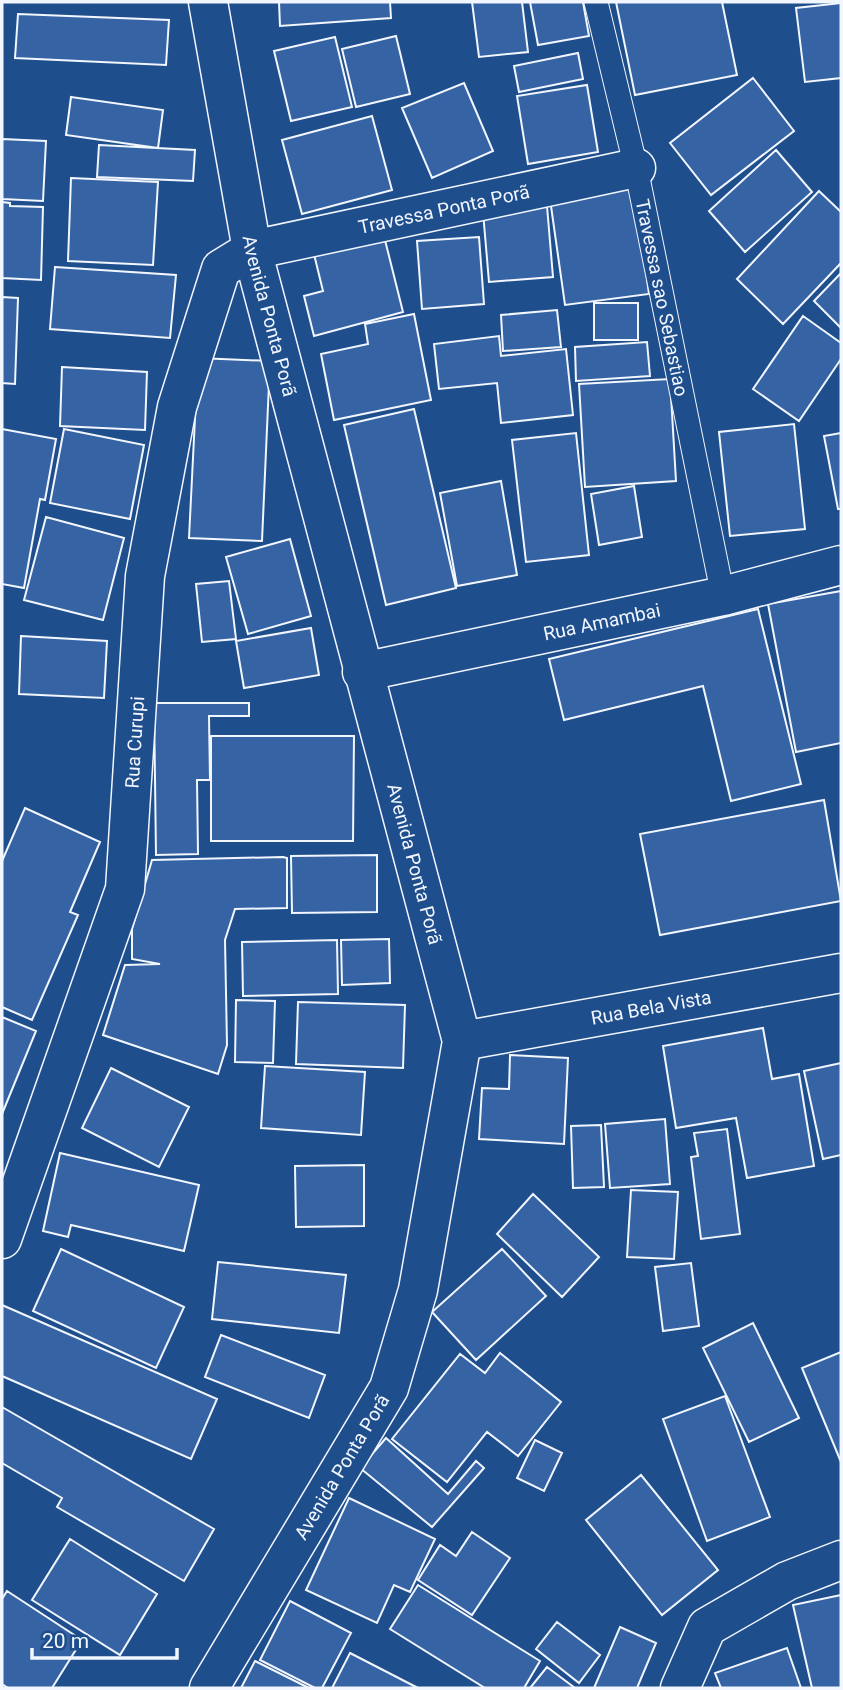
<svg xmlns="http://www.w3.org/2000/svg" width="843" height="1690" viewBox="0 0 843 1690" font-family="Roboto,sans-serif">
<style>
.building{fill:#3563a3;stroke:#f2f6ff;stroke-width:2}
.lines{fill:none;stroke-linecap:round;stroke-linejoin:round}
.lane-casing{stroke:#f2f6ff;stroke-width:25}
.street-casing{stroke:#f2f6ff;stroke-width:41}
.lane{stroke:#1f4e8c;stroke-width:23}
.street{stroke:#1f4e8c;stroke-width:38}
.labels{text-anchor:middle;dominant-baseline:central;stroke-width:5;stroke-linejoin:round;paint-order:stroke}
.street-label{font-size:19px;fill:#f2f6ff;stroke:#1f4e8c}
</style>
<rect width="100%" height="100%" fill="#1f4e8c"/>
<!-- building -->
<path class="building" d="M 279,2 L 390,2 L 391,18 L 280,26 Z
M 472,2 L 522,2 L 528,52 L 479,57 Z
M 530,2 L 583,2 L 589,36 L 538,45 Z
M 616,2 L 722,2 L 737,75 L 635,95 Z
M 841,3 L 841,78 L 805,82 L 796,8 Z
M 18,14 L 169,20 L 166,65 L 15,58 Z
M 396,36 L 410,94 L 356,107 L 342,49 Z
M 335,37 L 352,107 L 291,121 L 274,51 Z
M 578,53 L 583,79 L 519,92 L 514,66 Z
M 753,78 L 794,131 L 711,195 L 670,143 Z
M 464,83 L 493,151 L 432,178 L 402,108 Z
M 587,85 L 598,152 L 528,164 L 517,96 Z
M 71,97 L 163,110 L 158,148 L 66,135 Z
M 372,116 L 392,190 L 302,214 L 282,140 Z
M 2,139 L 46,141 L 43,201 L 2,199 Z
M 99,145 L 195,150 L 193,181 L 97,177 Z
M 776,150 L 812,192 L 745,252 L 709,211 Z
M 71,178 L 158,182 L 153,265 L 68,261 Z
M 635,188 L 649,294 L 565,305 L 550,199 Z
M 819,191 L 841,212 L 841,263 L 783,324 L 737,279 Z
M 2,202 L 10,203 L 10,206 L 43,207 L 41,280 L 2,278 Z
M 547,206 L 553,277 L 489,282 L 483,212 Z
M 382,228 L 403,312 L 314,336 L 304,296 L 323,291 L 312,246 Z
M 479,237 L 484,304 L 422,309 L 417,241 Z
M 55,267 L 176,275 L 170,338 L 50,329 Z
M 841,273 L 841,328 L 814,301 Z
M 2,297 L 18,298 L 15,384 L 2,383 Z
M 594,303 L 638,303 L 638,340 L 594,340 Z
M 557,310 L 561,347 L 503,351 L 501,315 Z
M 414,314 L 431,400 L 334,420 L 321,354 L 368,344 L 365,324 Z
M 803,316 L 841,343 L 841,359 L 799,421 L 753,389 Z
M 499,336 L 501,356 L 566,349 L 573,415 L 501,423 L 497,383 L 439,389 L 434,344 Z
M 647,342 L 650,376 L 576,381 L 575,347 Z
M 198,358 L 270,361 L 262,541 L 189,538 Z
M 62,367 L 147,372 L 145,430 L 60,426 Z
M 670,379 L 676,481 L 585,487 L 579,384 Z
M 414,409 L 456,588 L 386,605 L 344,425 Z
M 794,424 L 805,529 L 730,536 L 719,432 Z
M 2,429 L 56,439 L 45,500 L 40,499 L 24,588 L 2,584 Z
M 64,429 L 144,445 L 130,519 L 50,503 Z
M 576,433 L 589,555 L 526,562 L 512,440 Z
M 841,433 L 841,509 L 838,509 L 824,436 Z
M 501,481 L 517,575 L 457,586 L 440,493 Z
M 634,486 L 642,537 L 599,545 L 591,494 Z
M 46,517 L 124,538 L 103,620 L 24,600 Z
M 290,539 L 311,616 L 248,634 L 226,557 Z
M 229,581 L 236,639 L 202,642 L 196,584 Z
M 841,591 L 841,743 L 796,752 L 768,604 Z
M 758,609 L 801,784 L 731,801 L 703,686 L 564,720 L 549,659 Z
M 311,628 L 319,675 L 244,688 L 236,641 Z
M 21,636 L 107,641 L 104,698 L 19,694 Z
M 154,703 L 249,703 L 249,716 L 209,716 L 210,780 L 197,780 L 198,854 L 156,855 Z
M 211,736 L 354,736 L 353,841 L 211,841 Z
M 824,800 L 841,901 L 660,935 L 640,834 Z
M 25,808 L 100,842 L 70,912 L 78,915 L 32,1020 L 2,1007 L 2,861 Z
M 377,855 L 377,912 L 292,913 L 291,856 Z
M 283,857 L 287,858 L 287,908 L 235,909 L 225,940 L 227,1045 L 218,1074 L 103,1035 L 125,965 L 160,964 L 132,959 L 132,929 L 152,860 Z
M 389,939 L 390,983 L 342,985 L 341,940 Z
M 337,940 L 338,994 L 243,996 L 242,942 Z
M 236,1000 L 275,1001 L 273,1063 L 235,1062 Z
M 298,1002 L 405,1005 L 403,1068 L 296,1064 Z
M 2,1017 L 36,1031 L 2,1114 Z
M 763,1028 L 772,1079 L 799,1074 L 814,1166 L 747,1178 L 736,1118 L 676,1128 L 663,1046 Z
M 510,1055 L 568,1058 L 564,1144 L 479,1139 L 482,1088 L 509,1089 Z
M 841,1063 L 841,1155 L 823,1159 L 804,1071 Z
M 265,1066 L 365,1072 L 361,1135 L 261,1128 Z
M 111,1068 L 189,1107 L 159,1167 L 82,1128 Z
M 665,1119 L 670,1184 L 610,1188 L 605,1124 Z
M 601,1125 L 604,1187 L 573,1188 L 571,1126 Z
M 727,1129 L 740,1234 L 701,1239 L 691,1157 L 698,1156 L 694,1133 Z
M 60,1153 L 199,1185 L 184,1251 L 71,1225 L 68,1237 L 43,1231 Z
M 364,1165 L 364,1226 L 296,1227 L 295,1166 Z
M 631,1190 L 678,1192 L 674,1259 L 627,1257 Z
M 533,1194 L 599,1257 L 562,1297 L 497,1234 Z
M 61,1249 L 184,1307 L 156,1368 L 33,1311 Z
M 502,1249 L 546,1296 L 476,1360 L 432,1312 Z
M 218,1262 L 346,1275 L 339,1333 L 212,1319 Z
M 691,1263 L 699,1326 L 663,1331 L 655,1267 Z
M 2,1305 L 217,1399 L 191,1459 L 2,1376 Z
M 753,1323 L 799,1418 L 749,1442 L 703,1348 Z
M 221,1335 L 325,1375 L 309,1418 L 205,1377 Z
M 841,1352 L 841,1462 L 802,1368 Z
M 500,1353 L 561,1402 L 518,1456 L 487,1432 L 447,1482 L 392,1439 L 460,1354 L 485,1373 Z
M 725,1396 L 770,1517 L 707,1541 L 663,1419 Z
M 2,1407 L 214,1529 L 184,1581 L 57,1507 L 62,1498 L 2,1463 Z
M 386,1438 L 448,1494 L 476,1461 L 484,1468 L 432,1527 L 360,1468 Z
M 535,1440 L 562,1453 L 544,1491 L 517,1478 Z
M 641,1475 L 718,1570 L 662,1615 L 586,1520 Z
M 349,1498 L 435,1539 L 410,1592 L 394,1585 L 377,1623 L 306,1590 Z
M 472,1532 L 510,1558 L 472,1615 L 418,1580 L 440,1545 L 456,1556 Z
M 70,1539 L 157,1594 L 120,1655 L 32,1600 Z
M 418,1585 L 540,1661 L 524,1688 L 485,1688 L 390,1629 Z
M 7,1591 L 82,1640 L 52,1688 L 8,1688 L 2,1684 L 2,1599 Z
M 841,1595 L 841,1688 L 812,1688 L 793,1605 Z
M 290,1601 L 351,1633 L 322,1688 L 315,1688 L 260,1660 Z
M 557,1622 L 600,1655 L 579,1683 L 536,1649 Z
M 620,1627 L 656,1643 L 637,1688 L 594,1688 Z
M 787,1648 L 801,1688 L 721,1688 L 715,1673 Z
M 350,1653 L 418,1688 L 332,1688 Z
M 255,1661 L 309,1688 L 241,1688 Z
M 547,1667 L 575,1688 L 530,1688 Z"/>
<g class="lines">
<defs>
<g id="lane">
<path id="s1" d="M 596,2 L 636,168 L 723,596"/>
</g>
<g id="street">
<path id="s2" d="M 208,2 L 252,250 L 462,1041 L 418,1290 L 389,1388 L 209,1688"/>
<path id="s3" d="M 362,672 L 723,596 L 841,565"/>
<path id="s4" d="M 462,1041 L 841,973"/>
<path id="s5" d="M 2,1239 L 125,889 L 145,576 L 177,407 L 221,269 L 252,250 L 636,168"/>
<path d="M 680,1688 L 707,1627 L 787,1581 L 841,1560"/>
</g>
</defs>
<!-- lane casing -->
<use href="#lane" class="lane-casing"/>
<!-- street casing -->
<use href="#street" class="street-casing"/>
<!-- lane -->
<use href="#lane" class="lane"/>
<!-- street -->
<use href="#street" class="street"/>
</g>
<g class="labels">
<!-- street labels -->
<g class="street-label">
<text stroke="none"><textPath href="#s5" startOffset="1234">Travessa Ponta Porã</textPath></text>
<text stroke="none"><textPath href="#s1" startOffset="303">Travessa sao Sebastiao</textPath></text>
<text stroke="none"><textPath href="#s2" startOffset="320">Avenida Ponta Porã</textPath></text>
<text stroke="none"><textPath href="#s3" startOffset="245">Rua Amambai</textPath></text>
<text stroke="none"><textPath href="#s5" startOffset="518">Rua Curupi</textPath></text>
<text stroke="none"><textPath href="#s2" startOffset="887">Avenida Ponta Porã</textPath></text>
<text stroke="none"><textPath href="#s4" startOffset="192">Rua Bela Vista</textPath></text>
<text transform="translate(342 1467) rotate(-59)">Avenida Ponta Porã</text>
</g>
</g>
<!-- border -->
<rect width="843" height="1690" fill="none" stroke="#f2f6ff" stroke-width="7"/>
<!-- scale -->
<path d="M32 1648v10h145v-10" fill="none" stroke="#f2f6ff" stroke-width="3.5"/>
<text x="42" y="1648" font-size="21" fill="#f2f6ff" stroke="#1f4e8c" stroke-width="5" paint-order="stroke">20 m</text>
</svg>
